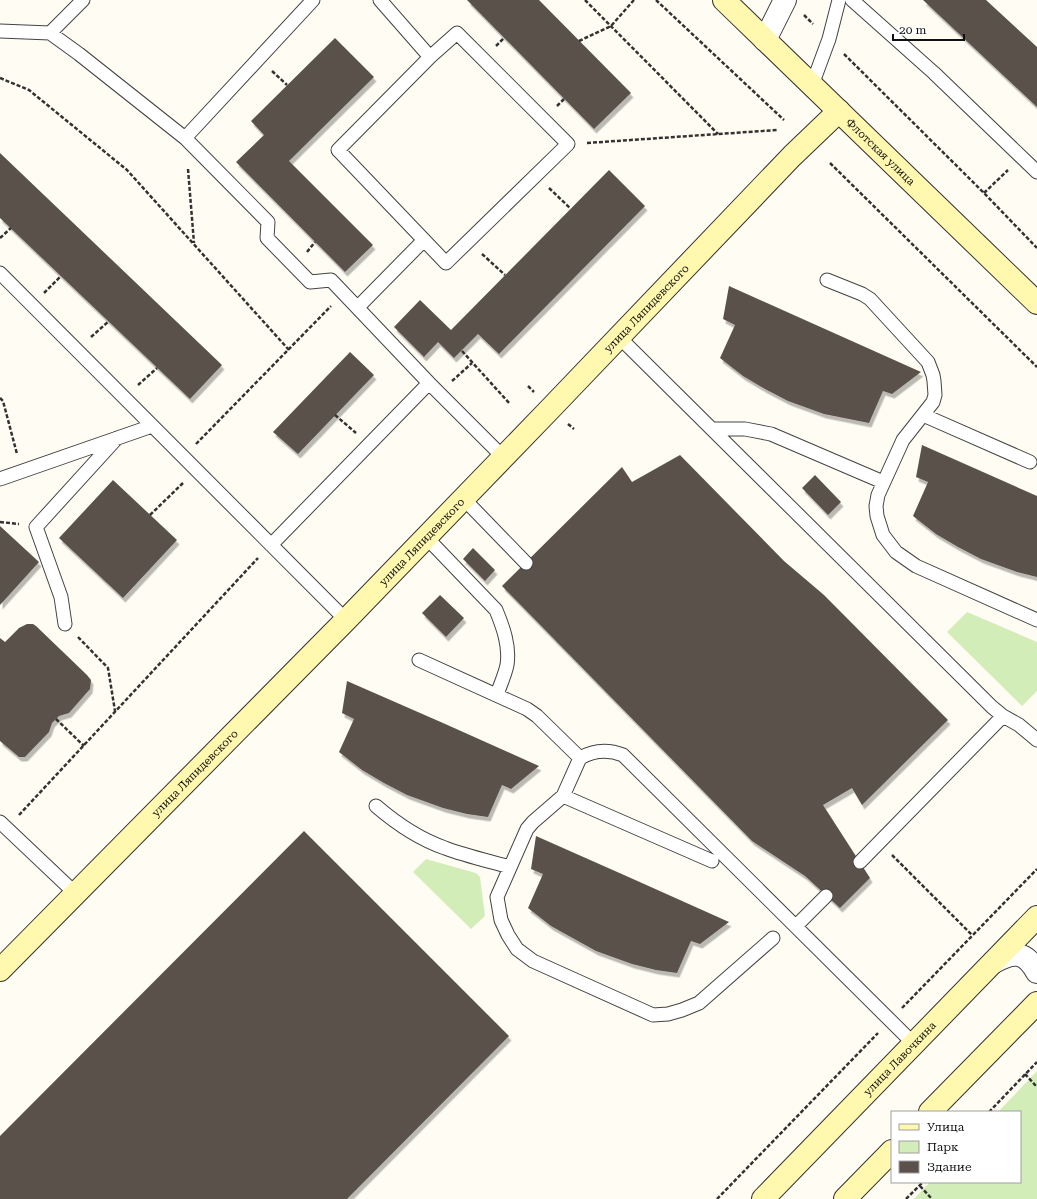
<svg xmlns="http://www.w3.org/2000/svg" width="1037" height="1199" viewBox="0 0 1037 1199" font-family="'Roboto Serif',serif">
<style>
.green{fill:#d3edb9}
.building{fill:#5a514c;filter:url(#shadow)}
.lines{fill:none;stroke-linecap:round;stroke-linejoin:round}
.lane-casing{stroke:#434343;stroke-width:15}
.street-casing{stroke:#434343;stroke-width:24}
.secondary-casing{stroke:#323232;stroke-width:24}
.path{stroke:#323232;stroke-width:2.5;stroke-dasharray:4 2;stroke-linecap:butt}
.lane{stroke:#fff;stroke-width:13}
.street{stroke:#fff;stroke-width:22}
.secondary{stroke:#fff8ae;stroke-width:22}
.labels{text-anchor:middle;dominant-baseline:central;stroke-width:4;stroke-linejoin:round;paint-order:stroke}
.street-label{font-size:11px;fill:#101010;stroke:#fff}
</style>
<defs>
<filter id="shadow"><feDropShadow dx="2.5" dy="4.5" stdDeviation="0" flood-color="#0004"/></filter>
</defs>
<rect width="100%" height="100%" fill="#fffdf3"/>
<!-- green -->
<path class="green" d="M 967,612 L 1037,642 L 1037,691 L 1022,706 L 947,632 Z
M 426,859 L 476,873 L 480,877 L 485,916 L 471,929 L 413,872 Z
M 1037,1071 L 1037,1199 L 914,1199 L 930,1182 L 1020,1182 L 1020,1112 L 998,1112 Z"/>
<!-- building -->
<path class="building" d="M 467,0 L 539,0 L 631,93 L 594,129 Z
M 923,0 L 986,0 L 1037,47 L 1037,107 Z
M 335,38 L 374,77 L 289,161 L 373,245 L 345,272 L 236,162 L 264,135 L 251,121 Z
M 0,153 L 222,365 L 190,399 L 0,218 Z
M 609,170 L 645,206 L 499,354 L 478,334 L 454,358 L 438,342 L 424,357 L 394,327 L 420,300 L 451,330 Z
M 729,286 L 921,372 L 892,394 L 883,391 L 869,423 L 824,414 L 788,401 L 765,389 L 743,376 L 720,358 L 735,325 L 723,319 Z
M 350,352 L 374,375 L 298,454 L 273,432 Z
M 922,445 L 1037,496 L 1037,577 L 1017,572 L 981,559 L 958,547 L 936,534 L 913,516 L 928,482 L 916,477 Z
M 680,455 L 784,561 L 824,595 L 948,720 L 862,805 L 852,788 L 823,805 L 870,878 L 840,908 L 805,876 L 752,841 L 502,586 L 622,467 L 632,482 Z
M 815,475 L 841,502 L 828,515 L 802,488 Z
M 113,480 L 177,540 L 123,598 L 59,538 Z
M 0,526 L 39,562 L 0,605 Z
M 473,548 L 495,570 L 485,581 L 463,559 Z
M 440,595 L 464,618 L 446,637 L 422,613 Z
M 27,624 L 33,624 L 36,626 L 87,675 L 91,680 L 90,689 L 69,713 L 59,716 L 52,723 L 49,732 L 25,757 L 19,757 L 0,741 L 0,638 L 5,642 L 19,628 Z
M 347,681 L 443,723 L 539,766 L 511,789 L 502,785 L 488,817 L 467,814 L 443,808 L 407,795 L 384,783 L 362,770 L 339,752 L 354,719 L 342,713 Z
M 304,831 L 509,1036 L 347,1199 L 0,1199 L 0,1136 Z
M 536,836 L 633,879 L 729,922 L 700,944 L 691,941 L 677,973 L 656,970 L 632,964 L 596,951 L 551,926 L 528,908 L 543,874 L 531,869 Z"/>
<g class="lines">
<defs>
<path id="lane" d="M 313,0 L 185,138 L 268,222 L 267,238 L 310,282 L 331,280 L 429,383 L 503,457
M 852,0 L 934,73 L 1037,172
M 0,31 L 50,33 L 79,54 L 185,138
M 50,33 L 83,0
M 812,85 L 829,39 L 839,0
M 424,240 L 446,263 L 568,144 L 457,33 L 430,57
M 0,273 L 346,620
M 827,280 L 862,294 L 870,299 L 928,362 L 933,375 L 934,381 L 935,395 L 933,402 L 903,440 L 878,495 L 876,506 L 877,516 L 883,535 L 896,552 L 916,566 L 1037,620
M 358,307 L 424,240 L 338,150 L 430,57 L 380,0
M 619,337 L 992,707 L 1003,716 L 1019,725 L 1037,740
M 923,415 L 1030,462
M 712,429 L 745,429 L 771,434 L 883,482
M 0,479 L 152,426
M 463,498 L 526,563
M 426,537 L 496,610 C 503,627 510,646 507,665 C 505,675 500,685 497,695
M 271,545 L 429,383
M 65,624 L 61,597 L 36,527 L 117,438
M 419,660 L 527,709 L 537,716 L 580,758
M 563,796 L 712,861
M 376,806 C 397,824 419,839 445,848 C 466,856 489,861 510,867
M 0,822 L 75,893
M 860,862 L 1003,716
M 796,926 L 826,896
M 773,938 L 699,1003 L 682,1010 L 668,1014 L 653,1015 L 533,961 L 517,949 L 508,935 L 501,920 L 497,897 L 527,829 L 533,822 L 563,796 L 580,758 C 594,750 608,749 623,755 L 914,1044"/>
<path id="street" d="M 765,40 L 785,0
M 994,962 C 1014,951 1025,951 1037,972"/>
<g id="secondary">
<path id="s1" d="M 724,0 L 1037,303"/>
<path id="s2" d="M 0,970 L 346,620 L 551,408 L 792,156 L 839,111"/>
<path d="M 930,1112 L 1037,1003"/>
<path id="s3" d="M 763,1199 L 1037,917"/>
<path d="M 845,1199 L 892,1151"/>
</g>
</defs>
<!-- lane casing -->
<use href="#lane" class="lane-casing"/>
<!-- street casing -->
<use href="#street" class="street-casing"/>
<!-- secondary casing -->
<use href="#secondary" class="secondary-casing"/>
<!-- path -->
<path class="path" d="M 585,0 L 718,134
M 656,0 L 784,120
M 804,15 L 813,24
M 579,41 L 611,26 L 634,0
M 496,46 L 504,38
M 844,54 L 984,193 L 1037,248
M 272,71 L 287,85
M 0,78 L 29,90 L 127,170 L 289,350
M 557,106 L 564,99
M 587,143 L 777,130
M 830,163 L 1037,367
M 188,169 L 194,243
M 549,188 L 570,208
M 984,193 L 1008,170
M 0,238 L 11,228
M 307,252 L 315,242
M 482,254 L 505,275
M 44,293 L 61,276
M 91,337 L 109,321
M 462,351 L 510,404
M 452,381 L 472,363
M 138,385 L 157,368
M 528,386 L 534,392
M 0,398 L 3,401 L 17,454
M 335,415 L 356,433
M 568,424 L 574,429
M 196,444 L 331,306
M 150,515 L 183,483
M 0,522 L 19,524
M 78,637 L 108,668 L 115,711
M 56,719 L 84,746
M 19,815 L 258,558
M 892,855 L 972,935
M 902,1008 L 1037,869
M 1025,1074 L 1037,1087
M 989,1112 L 1037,1062
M 920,1186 L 932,1199
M 717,1199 L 878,1033
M 906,1199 L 923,1182"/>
<!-- lane -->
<use href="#lane" class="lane"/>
<!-- street -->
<use href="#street" class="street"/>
<!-- secondary -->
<use href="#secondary" class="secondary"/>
</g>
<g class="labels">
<!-- street labels -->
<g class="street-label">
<text stroke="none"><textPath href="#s1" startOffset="218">Флотская улица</textPath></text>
<text stroke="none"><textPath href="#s2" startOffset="925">улица Ляпидевского</textPath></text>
<text stroke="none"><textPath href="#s2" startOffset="601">улица Ляпидевского</textPath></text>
<text stroke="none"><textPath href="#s2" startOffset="277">улица Ляпидевского</textPath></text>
<text stroke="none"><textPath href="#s3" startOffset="196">улица Лавочкина</textPath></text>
</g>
</g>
<!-- legend -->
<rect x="891" y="1111" width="130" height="72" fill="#ffffff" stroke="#9f9f9f"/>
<rect x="899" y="1124" width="20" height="6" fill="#fff8ae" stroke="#9f9f9f"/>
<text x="927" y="1131" font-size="12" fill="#101010">Улица</text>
<rect x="899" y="1141" width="20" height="12" fill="#d3edb9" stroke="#9f9f9f"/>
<text x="927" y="1151" font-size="12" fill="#101010">Парк</text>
<rect x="899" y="1161" width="20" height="12" fill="#5a514c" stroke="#9f9f9f"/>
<text x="927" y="1171" font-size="12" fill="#101010">Здание</text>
<!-- scale -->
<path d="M893 34v6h71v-6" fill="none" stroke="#101010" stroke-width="2"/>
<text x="899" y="34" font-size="12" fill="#101010" stroke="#ffffff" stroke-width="3" paint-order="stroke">20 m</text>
</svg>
